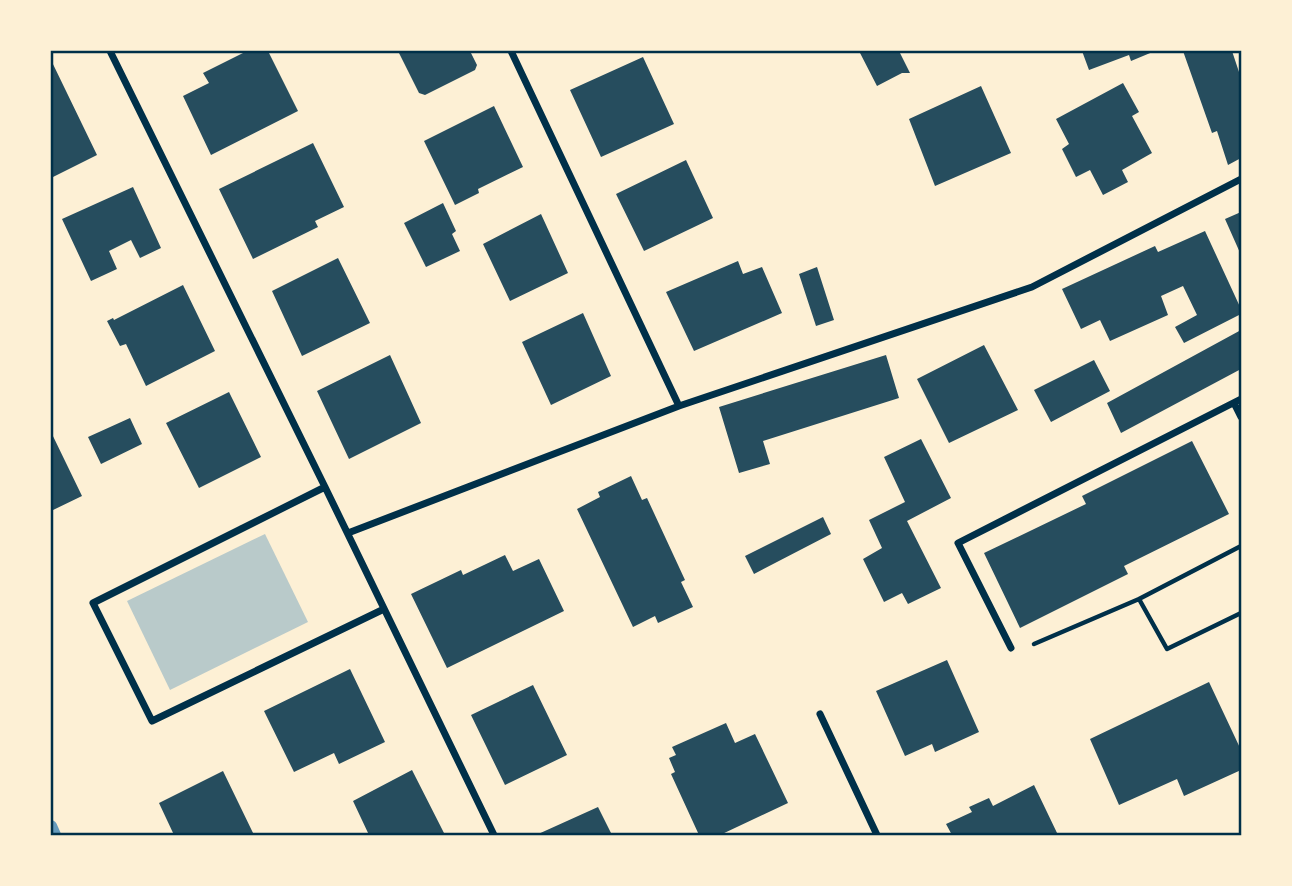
<svg xmlns="http://www.w3.org/2000/svg" width="1292" height="886" viewBox="0 0 1292 886" font-family="'Asap Condensed',sans-serif">
<style>
.green{fill:#b9caca}
.lines{fill:none;stroke-linecap:round;stroke-linejoin:round}
.stream{stroke:#669bbc;stroke-width:12}
.building{fill:#264d5e}
.path{stroke:#003049;stroke-width:4.5}
.minor{stroke:#003049;stroke-width:7}
.neatline{fill:none;stroke:#003049;stroke-width:2.5}
</style>
<rect width="100%" height="100%" fill="#fdf0d5"/>
<!-- green -->
<path class="green" d="M 265,534 L 308,622 L 170,690 L 127,601 Z"/>
<g class="lines">
<!-- stream -->
<path class="stream" d="M 51,826 L 55,835"/>
</g>
<!-- building -->
<path class="building" d="M 247,51 L 268,51 L 298,111 L 211,155 L 183,96 L 209,83 L 203,73 Z
M 398,51 L 470,51 L 477,65 L 475,70 L 425,95 L 419,93 Z
M 859,51 L 899,51 L 910,73 L 902,73 L 877,86 Z
M 1082,51 L 1155,51 L 1131,61 L 1129,55 L 1089,70 Z
M 1183,51 L 1232,51 L 1241,78 L 1241,158 L 1228,165 L 1217,131 L 1212,133 Z
M 643,57 L 674,124 L 601,157 L 570,90 Z
M 51,60 L 97,155 L 51,178 Z
M 1123,83 L 1139,112 L 1132,116 L 1152,153 L 1122,170 L 1128,182 L 1103,195 L 1090,170 L 1076,177 L 1062,149 L 1069,144 L 1056,119 Z
M 981,86 L 1011,153 L 935,186 L 909,119 Z
M 494,106 L 523,167 L 478,189 L 479,193 L 455,205 L 424,141 Z
M 313,143 L 344,207 L 315,221 L 318,227 L 253,259 L 219,189 Z
M 686,160 L 713,218 L 644,251 L 616,194 Z
M 133,187 L 161,248 L 140,258 L 131,240 L 109,251 L 117,269 L 91,281 L 62,219 Z
M 443,203 L 456,231 L 452,234 L 460,251 L 426,267 L 404,223 Z
M 1241,212 L 1241,255 L 1225,219 Z
M 541,214 L 568,273 L 510,301 L 483,244 Z
M 1205,231 L 1241,309 L 1241,314 L 1184,343 L 1175,327 L 1197,315 L 1183,286 L 1161,296 L 1168,315 L 1110,341 L 1100,320 L 1081,329 L 1062,289 L 1155,246 L 1158,252 Z
M 338,258 L 370,323 L 302,356 L 272,291 Z
M 738,261 L 743,274 L 762,267 L 782,313 L 694,351 L 666,292 Z
M 817,267 L 834,320 L 816,326 L 799,274 Z
M 183,285 L 215,351 L 146,386 L 126,344 L 120,346 L 107,321 L 113,318 L 114,320 Z
M 583,313 L 611,376 L 551,405 L 522,342 Z
M 1241,330 L 1241,369 L 1121,433 L 1107,403 Z
M 984,345 L 1018,410 L 949,443 L 917,379 Z
M 390,355 L 421,423 L 349,459 L 317,391 Z
M 886,355 L 899,398 L 763,441 L 770,464 L 739,473 L 719,407 Z
M 1094,360 L 1110,391 L 1051,422 L 1034,390 Z
M 229,392 L 261,457 L 199,488 L 166,423 Z
M 130,418 L 142,444 L 101,464 L 88,437 Z
M 51,432 L 82,496 L 51,511 Z
M 921,439 L 951,498 L 907,521 L 941,588 L 908,604 L 902,593 L 884,602 L 863,559 L 882,548 L 869,520 L 905,502 L 884,457 Z
M 1192,441 L 1229,514 L 1124,566 L 1128,574 L 1020,628 L 984,553 L 1086,504 L 1082,496 Z
M 631,476 L 642,500 L 647,498 L 685,580 L 681,582 L 693,607 L 658,623 L 655,616 L 633,627 L 577,509 L 600,497 L 598,492 Z
M 823,517 L 831,534 L 754,574 L 745,556 Z
M 505,555 L 513,571 L 539,559 L 564,611 L 447,668 L 411,594 L 461,570 L 463,575 Z
M 947,660 L 979,732 L 935,752 L 932,744 L 905,756 L 876,691 Z
M 350,669 L 385,742 L 339,764 L 334,753 L 294,772 L 264,711 Z
M 1209,682 L 1241,750 L 1241,770 L 1184,796 L 1177,779 L 1119,805 L 1090,739 Z
M 533,685 L 567,755 L 505,785 L 471,715 Z
M 726,723 L 735,743 L 755,734 L 788,803 L 720,835 L 699,835 L 671,774 L 675,772 L 669,758 L 676,755 L 672,747 Z
M 412,770 L 444,833 L 438,835 L 369,835 L 353,801 Z
M 223,771 L 254,835 L 174,835 L 159,803 Z
M 1034,785 L 1058,835 L 952,835 L 946,824 L 972,812 L 969,807 L 989,798 L 993,806 Z
M 598,807 L 612,835 L 536,835 Z"/>
<g class="lines">
<!-- path -->
<path class="path" d="M 1139,599 L 1241,546
M 1034,644 L 1139,599 L 1167,649 L 1241,613"/>
<!-- minor -->
<path class="minor" d="M 110,51 L 325,487 L 494,835
M 511,51 L 679,406
M 1234,403 L 1241,417
M 325,487 L 93,603 L 152,721 L 384,609
M 348,533 L 679,406 L 1032,287 L 1241,179
M 1011,648 L 958,543 L 1241,399
M 820,714 L 877,835"/>
</g>
<!-- border -->
<rect width="1292" height="886" fill="none" stroke="#fdf0d5" stroke-width="105"/>
<rect x="52" y="52" width="1188" height="782" class="neatline"/>
</svg>
